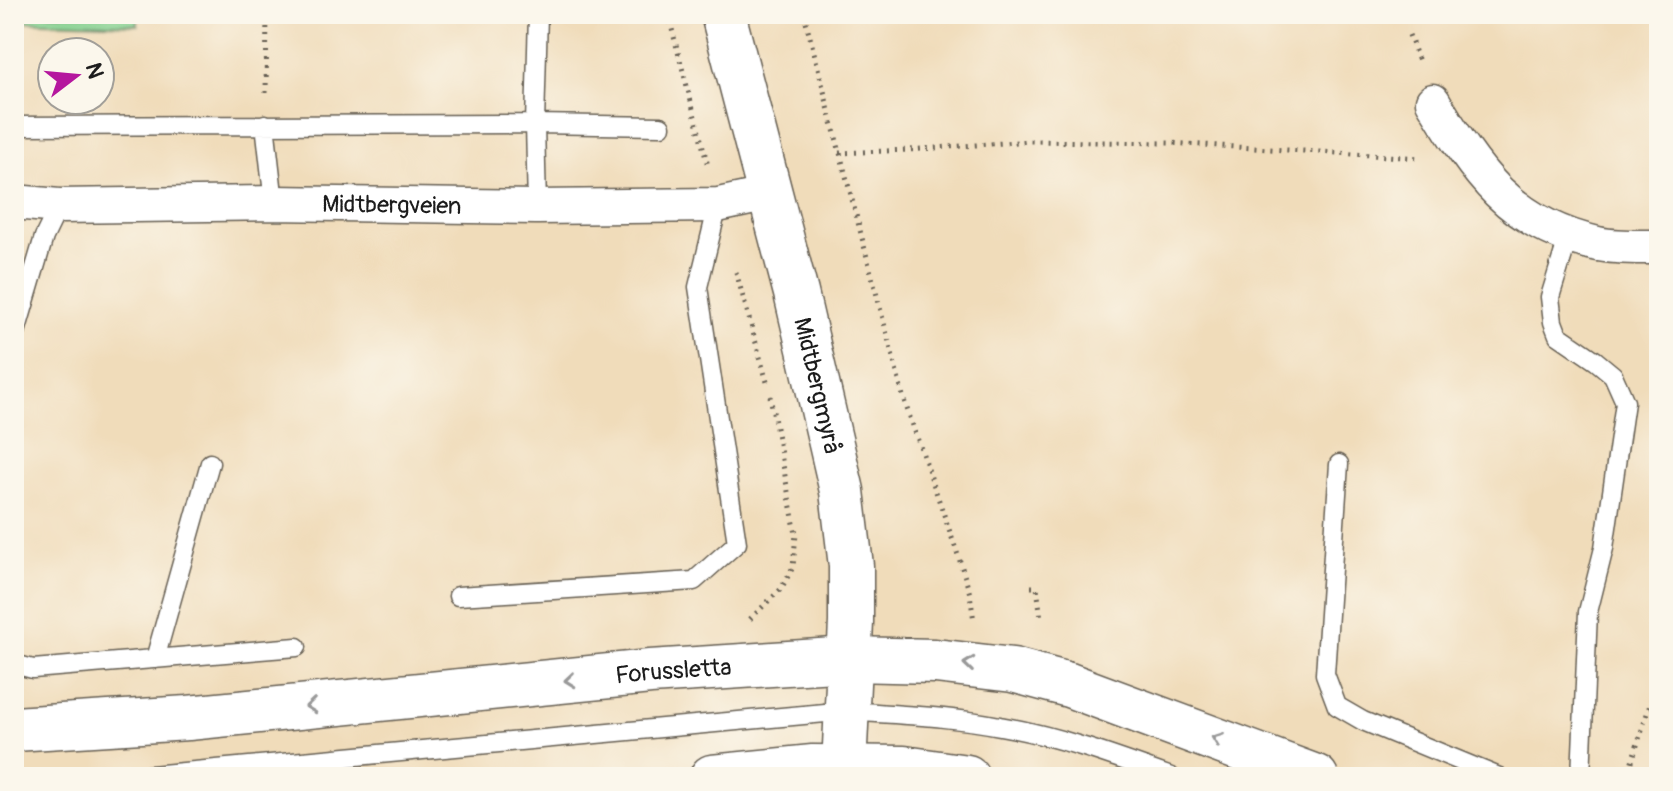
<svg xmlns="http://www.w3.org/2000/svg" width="1673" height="791" viewBox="0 0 1673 791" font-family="Pangolin,sans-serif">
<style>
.park{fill:#84d08e;stroke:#507655;stroke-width:2}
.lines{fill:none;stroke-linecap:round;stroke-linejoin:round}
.lane-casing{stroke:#665f53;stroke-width:21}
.street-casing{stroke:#665f53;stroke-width:37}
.secondary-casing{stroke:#665f53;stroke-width:47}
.primary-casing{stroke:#665f53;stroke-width:47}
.path{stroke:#665f53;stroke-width:5;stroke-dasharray:2 6;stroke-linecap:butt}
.lane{stroke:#fff;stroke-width:18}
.street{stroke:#fff;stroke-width:34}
.secondary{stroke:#fff;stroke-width:44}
.primary{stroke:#fff;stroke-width:44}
.oneway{stroke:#999}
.labels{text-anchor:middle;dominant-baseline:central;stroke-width:8;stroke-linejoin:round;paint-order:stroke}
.street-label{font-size:24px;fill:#1c1c1c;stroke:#fbf7ec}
</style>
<rect width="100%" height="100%" fill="#fbf7ec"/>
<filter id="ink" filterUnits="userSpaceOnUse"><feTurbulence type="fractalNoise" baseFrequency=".0125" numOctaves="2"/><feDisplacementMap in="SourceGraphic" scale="16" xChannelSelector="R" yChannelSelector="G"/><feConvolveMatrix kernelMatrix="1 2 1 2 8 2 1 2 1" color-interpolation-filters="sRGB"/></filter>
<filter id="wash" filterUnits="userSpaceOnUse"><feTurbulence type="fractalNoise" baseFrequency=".006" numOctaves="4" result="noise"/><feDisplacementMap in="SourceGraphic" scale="32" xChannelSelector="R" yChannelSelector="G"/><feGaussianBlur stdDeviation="1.8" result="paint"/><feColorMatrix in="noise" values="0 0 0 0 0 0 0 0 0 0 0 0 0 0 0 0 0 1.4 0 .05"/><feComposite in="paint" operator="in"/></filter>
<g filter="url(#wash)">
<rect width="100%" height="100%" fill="#f0dcba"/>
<!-- park -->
<path class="park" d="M 14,14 L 138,14 L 138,25 L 14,21 Z"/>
</g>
<g filter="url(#ink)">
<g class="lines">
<defs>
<path id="lane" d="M 265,124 L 274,203
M 14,126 L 535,124 L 661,126
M 537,207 L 535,124 L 538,14
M 1569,235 L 1550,297 L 1553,322 L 1558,335 L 1596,361 L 1613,375 L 1625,402 L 1604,548 L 1588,612 L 1581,777
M 14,339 L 44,237 L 59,206
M 1339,464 L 1325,674 L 1337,706 L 1363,721 L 1499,777
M 458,596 L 694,581 L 737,543 L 698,287 L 718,205
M 155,659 L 210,463
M 14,664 L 33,669 L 297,647
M 129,777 L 847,711 C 898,715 950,716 1000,726 C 1058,736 1116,757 1171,777"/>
<g id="street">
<path d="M 1433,101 C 1476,172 1510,225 1598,244 C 1618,248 1639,247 1659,247"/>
<path id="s1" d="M 14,202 L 59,206 L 274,203 L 537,207 L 718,205 L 769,194"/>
</g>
<g id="secondary">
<path id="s2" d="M 723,14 L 796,293 L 842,491 L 851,566 L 851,622 L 844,767"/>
</g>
<g id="primary">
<path id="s3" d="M 14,729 L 188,718 L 650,672 L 850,659 L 935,661 L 1013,670 L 1069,685 L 1316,777"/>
<path d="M 712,777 L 813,767 L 904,768 L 967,777"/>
</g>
</defs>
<!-- lane casing -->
<use href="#lane" class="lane-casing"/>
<!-- street casing -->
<use href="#street" class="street-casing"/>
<!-- secondary casing -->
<use href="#secondary" class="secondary-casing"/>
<!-- primary casing -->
<use href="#primary" class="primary-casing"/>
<!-- path -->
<path class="path" d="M 668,14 L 708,166
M 804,14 L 904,400 L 959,558 L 970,594 L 974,621
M 1409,35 L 1420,64
M 266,93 L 267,14
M 839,153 L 908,150 L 1030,141 L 1169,143 L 1421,158
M 736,272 L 767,382
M 1031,587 L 1037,587 L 1041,619
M 750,619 L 781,589 L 793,567 L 796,534 L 770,396
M 1627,777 L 1659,676"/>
<!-- lane -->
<use href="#lane" class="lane"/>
<!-- street -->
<use href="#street" class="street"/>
<!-- secondary -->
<use href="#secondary" class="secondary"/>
<!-- primary -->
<use href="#primary" class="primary"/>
</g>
<!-- one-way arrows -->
<defs><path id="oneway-chevron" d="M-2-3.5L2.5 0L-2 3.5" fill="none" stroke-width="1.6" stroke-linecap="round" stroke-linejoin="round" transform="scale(2)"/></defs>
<g class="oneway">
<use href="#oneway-chevron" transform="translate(969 664) rotate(-174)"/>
<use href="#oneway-chevron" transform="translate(570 680) rotate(174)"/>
<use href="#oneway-chevron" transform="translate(311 706) rotate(174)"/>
<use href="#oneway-chevron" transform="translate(1217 739) rotate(-159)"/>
</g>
</g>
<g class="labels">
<!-- street labels -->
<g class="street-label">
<text stroke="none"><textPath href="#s1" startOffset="378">Midtbergveien</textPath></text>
<text stroke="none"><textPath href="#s2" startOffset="384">Midtbergmyrå</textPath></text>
<text stroke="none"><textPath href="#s3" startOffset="662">Forussletta</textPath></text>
</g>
</g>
<!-- margin -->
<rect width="1673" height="791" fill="none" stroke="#fbf7ec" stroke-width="48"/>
<!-- north arrow -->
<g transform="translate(76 76) rotate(74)"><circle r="38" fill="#fbf7ec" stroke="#a29f99" stroke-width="2"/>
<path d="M0-6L14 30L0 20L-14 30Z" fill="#b5179e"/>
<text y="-12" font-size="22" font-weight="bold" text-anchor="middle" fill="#1c1c1c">N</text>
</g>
</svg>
